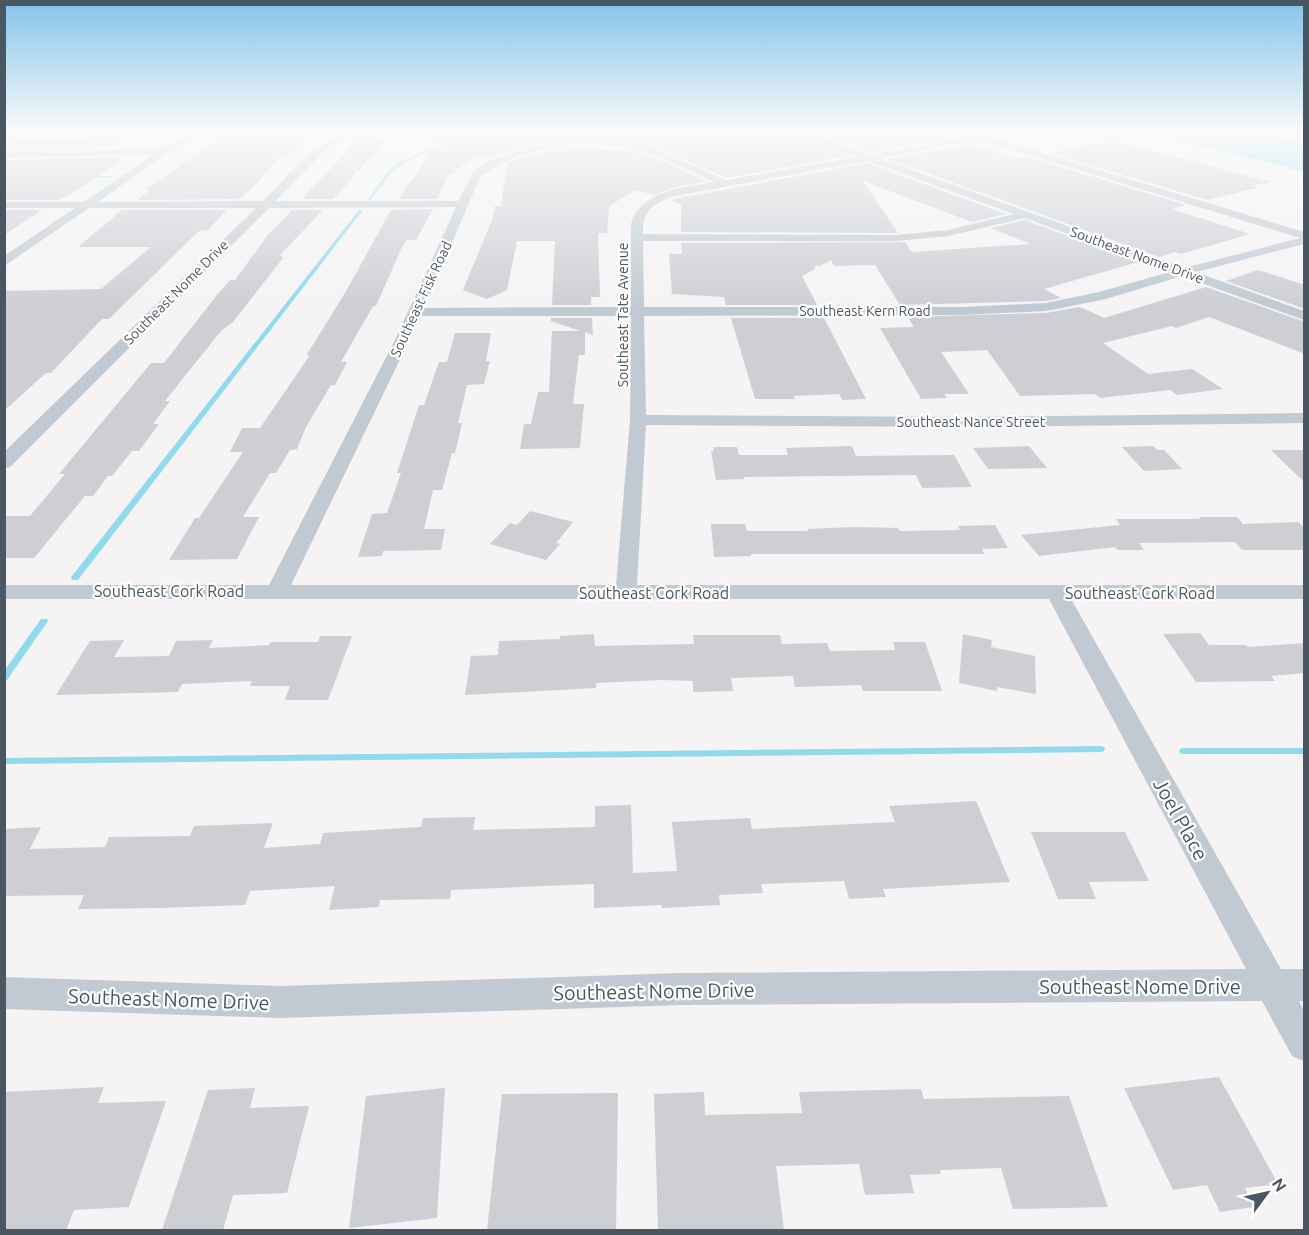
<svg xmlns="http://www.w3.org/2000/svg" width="1309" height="1235" viewBox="0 0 1309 1235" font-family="Ubuntu,sans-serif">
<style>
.green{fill:#c3f1d5}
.water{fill:#90daee}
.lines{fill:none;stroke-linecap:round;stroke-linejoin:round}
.stream{fill:#90daee;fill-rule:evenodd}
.building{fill:#cdcfd5}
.street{fill:#c1cad2;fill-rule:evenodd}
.labels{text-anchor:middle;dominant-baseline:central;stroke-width:4.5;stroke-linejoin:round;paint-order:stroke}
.far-street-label{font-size:14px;fill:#4a5661;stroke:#fff}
.street-label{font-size:16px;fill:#4a5661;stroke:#fff}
.near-street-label{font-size:20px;fill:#4a5661;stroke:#fff}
</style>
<rect width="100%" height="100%" fill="#f5f3f3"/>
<!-- green -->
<path class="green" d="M 5,133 L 183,133 L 5,137 Z"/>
<!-- water -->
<path class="water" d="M 1151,133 L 1262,133 L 1304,143 L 1304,172 Z"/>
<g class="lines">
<!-- stream -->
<path class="stream" d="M 711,133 L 733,142 L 733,143 L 731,144 L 707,133 Z
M 450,142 L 452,143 L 407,161 L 392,171 L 370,200 L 368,200 L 390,169 L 405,159 Z
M 86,176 L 112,176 L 114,177 L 87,178 Z
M 359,210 L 362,211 L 78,580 L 72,580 L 71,578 L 72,576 Z
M 41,619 L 47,619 L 48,621 L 7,680 L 4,681 L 4,671 Z
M 1101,746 L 1104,747 L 1105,749 L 1104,751 L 1101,752 L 4,764 L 4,758 Z
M 1183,748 L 1304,748 L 1304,754 L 1183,754 L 1180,753 L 1179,751 L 1180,749 Z"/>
</g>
<!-- building -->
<path class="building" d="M 227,133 L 312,133 L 284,159 L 279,159 L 245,195 L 238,199 L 137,200 L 150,190 L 145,190 Z
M 364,133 L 373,133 L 371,139 L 388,141 L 371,159 L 368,159 L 360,170 L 356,170 L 353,178 L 333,199 L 302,199 Z
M 424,133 L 679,133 L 717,140 L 759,133 L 794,133 L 849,156 L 726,178 L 649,144 L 618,138 L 576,138 L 530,145 L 490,158 L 479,156 L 455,170 L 454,174 L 449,174 L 437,199 L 398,199 L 410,181 L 415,177 L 431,147 L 451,150 Z
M 817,133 L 933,133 L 950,138 L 869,153 Z
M 119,137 L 118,147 L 4,150 L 4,143 L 22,141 Z
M 1102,142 L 1119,142 L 1270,182 L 1252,186 L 1257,188 L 1207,200 L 1050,153 Z
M 969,144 L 1018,159 L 1028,157 L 1186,205 L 1172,209 L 1250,234 L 1181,254 L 1175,252 L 1159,257 L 888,159 Z
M 576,147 L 633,151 L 662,161 L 707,181 L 677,187 L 653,195 L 636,190 L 609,206 L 607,233 L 598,233 L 600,297 L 591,297 L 591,305 L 552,305 L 555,241 L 517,241 L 507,290 L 487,299 L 463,290 L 492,220 L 495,206 L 501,206 L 507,163 L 533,154 Z
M 118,157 L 118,163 L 69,195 L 58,200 L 4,200 L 4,160 Z
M 867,163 L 1006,214 L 972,222 L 863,181 L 898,233 L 681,232 L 681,204 L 669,200 Z
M 433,209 L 416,240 L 407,240 L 402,247 L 376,306 L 373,306 L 341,362 L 347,362 L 335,385 L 331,385 L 306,427 L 297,449 L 290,450 L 276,473 L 270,473 L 243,517 L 259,517 L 237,559 L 169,560 L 195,518 L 199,518 L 243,452 L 230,452 L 242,428 L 260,428 L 310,355 L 306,356 L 345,293 L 391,210 Z
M 4,210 L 42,210 L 4,235 Z
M 122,210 L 227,210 L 208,230 L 199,231 L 109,319 L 102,319 L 51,373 L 46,373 L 4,411 L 4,291 L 101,289 L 151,247 L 78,247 Z
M 292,210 L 323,210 L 280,255 L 283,258 L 233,322 L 221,331 L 165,401 L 170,401 L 153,424 L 159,424 L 139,451 L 132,451 L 112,476 L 108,476 L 93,496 L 85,496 L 34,558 L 4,558 L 4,516 L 30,516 L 65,474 L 59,474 L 151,363 L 164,363 L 217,295 L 230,280 L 235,280 L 267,236 Z
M 1025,220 L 1138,262 L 1044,289 L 1061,298 L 1046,301 L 900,305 L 875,265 L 834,266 L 831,260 L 820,266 L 814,266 L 815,269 L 802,276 L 817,305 L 726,305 L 724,297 L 672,294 L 669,254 L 682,254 L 681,243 L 905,242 L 912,252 L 1031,244 L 990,228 Z
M 1258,270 L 1305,285 L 1305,309 L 1226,281 Z
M 1206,287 L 1305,322 L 1305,354 L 1209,317 L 1176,328 L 1172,326 L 1103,343 L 1148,374 L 1192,369 L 1223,389 L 1177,395 L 1170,390 L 1100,398 L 1095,394 L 1020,396 L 987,350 L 941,352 L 969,394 L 944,394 L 947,398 L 921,399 L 880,328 L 914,327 L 908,317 L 1046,313 L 1080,307 L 1104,318 Z
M 551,318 L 592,318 L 593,335 L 585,332 L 585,355 L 579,355 L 573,404 L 584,404 L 580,448 L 520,449 L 524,424 L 531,424 L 538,392 L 549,392 L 552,331 L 580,331 L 551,321 Z
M 731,318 L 824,318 L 866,399 L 842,400 L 839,394 L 794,396 L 795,399 L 755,399 Z
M 455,333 L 491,333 L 486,361 L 490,361 L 484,384 L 467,385 L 458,423 L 462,423 L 455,453 L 452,453 L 442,490 L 433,490 L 424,529 L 445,529 L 441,550 L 383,551 L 382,556 L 358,557 L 372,514 L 387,513 L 401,473 L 397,473 L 419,405 L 424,405 L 439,362 L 447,362 Z
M 852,446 L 856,456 L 954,455 L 972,487 L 922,488 L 916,475 L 744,477 L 744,479 L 716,480 L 711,451 L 714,451 L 713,447 L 737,447 L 739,455 L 788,455 L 786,448 Z
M 1029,446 L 1047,468 L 988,469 L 973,448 Z
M 1153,446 L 1157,450 L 1164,450 L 1182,469 L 1144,471 L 1122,447 Z
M 1271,450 L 1305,450 L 1305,483 Z
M 530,511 L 573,522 L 556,543 L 560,544 L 546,560 L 490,544 L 510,523 L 517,525 Z
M 1199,517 L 1237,517 L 1243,524 L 1298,522 L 1305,528 L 1305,550 L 1242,550 L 1235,542 L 1139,543 L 1144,550 L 1118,550 L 1115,547 L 1039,556 L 1021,535 L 1120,525 L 1116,519 L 1200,519 Z
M 711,524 L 745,524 L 747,531 L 808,531 L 807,529 L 855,527 L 898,528 L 900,531 L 960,530 L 958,526 L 995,525 L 1008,548 L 982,549 L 984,554 L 751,554 L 751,556 L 714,557 Z
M 1200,633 L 1209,645 L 1246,645 L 1248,647 L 1305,643 L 1305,673 L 1271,676 L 1275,681 L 1196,682 L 1163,634 Z
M 594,634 L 595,646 L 694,644 L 693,635 L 780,635 L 782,644 L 827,643 L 830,651 L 895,650 L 893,642 L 925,642 L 942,691 L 863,691 L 861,685 L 795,687 L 793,676 L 731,678 L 733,691 L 693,692 L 693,681 L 662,680 L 596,683 L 596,688 L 465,695 L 471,656 L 498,655 L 499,641 L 560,639 L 560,636 Z
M 963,634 L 992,640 L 991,647 L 1035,656 L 1036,694 L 997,687 L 997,691 L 959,683 Z
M 320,636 L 352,636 L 328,700 L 285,700 L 290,686 L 250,686 L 252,681 L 182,684 L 178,692 L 56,695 L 90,641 L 124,640 L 114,657 L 169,656 L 176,641 L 213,640 L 209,648 L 269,645 L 271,642 L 318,642 Z
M 976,801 L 1010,882 L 883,889 L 886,897 L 849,899 L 844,881 L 761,884 L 763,893 L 719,895 L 720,905 L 662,908 L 661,905 L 594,908 L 594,884 L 451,890 L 450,899 L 380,900 L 379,907 L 329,910 L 335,886 L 250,891 L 245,905 L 160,908 L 78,909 L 84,895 L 4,896 L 4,829 L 41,827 L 30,849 L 105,847 L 109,837 L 190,836 L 194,826 L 273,823 L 264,848 L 320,844 L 323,833 L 421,827 L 423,818 L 475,817 L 473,830 L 595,827 L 595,806 L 631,805 L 633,873 L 677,871 L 672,822 L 750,818 L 752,829 L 895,822 L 889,806 Z
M 1031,832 L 1125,832 L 1149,881 L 1089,882 L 1096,899 L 1058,899 Z
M 1219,1077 L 1278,1184 L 1245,1188 L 1254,1207 L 1220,1212 L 1207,1185 L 1173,1190 L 1124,1088 Z
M 104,1087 L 98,1103 L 166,1101 L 129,1207 L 74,1210 L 66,1230 L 4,1230 L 4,1092 Z
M 255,1088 L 250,1108 L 309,1106 L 287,1193 L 233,1195 L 223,1230 L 162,1230 L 208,1090 Z
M 445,1088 L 437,1218 L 349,1228 L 366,1096 Z
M 921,1089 L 924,1099 L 1069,1096 L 1108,1207 L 1013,1209 L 1001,1168 L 940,1170 L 941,1174 L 910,1175 L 914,1193 L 865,1195 L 859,1164 L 776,1166 L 784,1230 L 658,1230 L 654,1094 L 704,1092 L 705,1115 L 802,1113 L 799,1092 Z
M 618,1093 L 616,1230 L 487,1230 L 502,1094 Z"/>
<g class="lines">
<!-- street -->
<path class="street" d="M 191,133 L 202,133 L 167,153 L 98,202 L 263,201 C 290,175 319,133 359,133 L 329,147 L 275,201 L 458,201 L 474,171 L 488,161 L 531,147 L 576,140 L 618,140 L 649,146 L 726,180 L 857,157 L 796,133 L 809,133 L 869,155 L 969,137 L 966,133 L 977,133 L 1304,232 L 1304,244 L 1196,272 L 1304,311 L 1304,320 L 1182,276 L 1106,299 L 1046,311 L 962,315 L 644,316 L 646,415 L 966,417 L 1304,413 L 1304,423 L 966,427 L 646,425 L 637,585 L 1304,585 L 1304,599 L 1071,599 L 1281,969 L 1304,969 L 1304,1001 L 1299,1001 L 1304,1011 L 1304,1061 L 1292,1056 L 1262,1001 L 682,1005 L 281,1018 L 4,1009 L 4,977 L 281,986 L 682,973 L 1246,969 L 1049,599 L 4,599 L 4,585 L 269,585 L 396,338 L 456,207 L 269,208 L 10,467 L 4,468 L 4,452 L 256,208 L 89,208 L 4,266 L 4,256 L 75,208 L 4,208 L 4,202 L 84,202 L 154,154 L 4,158 L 4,152 L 162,148 ZM 980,140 L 1300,238 L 1184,268 L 879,158 ZM 576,145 C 640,143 659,157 714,182 C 685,188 640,189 631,224 L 631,307 L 424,308 L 481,175 L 513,158 L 532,152 ZM 867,161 L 1014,214 L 948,230 L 896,235 L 643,234 C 642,211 654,203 674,196 ZM 1025,218 L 1170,272 L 1099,292 L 1046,303 L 962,307 L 644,307 L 643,241 L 896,241 L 948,236 ZM 421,316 L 631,316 L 630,420 L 616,585 L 291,585 Z"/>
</g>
<!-- sky -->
<linearGradient id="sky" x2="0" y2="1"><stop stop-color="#85c3ea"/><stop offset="0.43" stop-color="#fafafa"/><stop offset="1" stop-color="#fafafa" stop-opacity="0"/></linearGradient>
<rect width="1309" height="306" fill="url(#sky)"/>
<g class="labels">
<!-- far-street labels -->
<g class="far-street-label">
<text transform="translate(1137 255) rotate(20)">Southeast Nome Drive</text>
<text transform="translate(176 292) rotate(-45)">Southeast Nome Drive</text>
<text transform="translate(421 299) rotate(-65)">Southeast Fisk Road</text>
<text x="865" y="311">Southeast Kern Road</text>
<text transform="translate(623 315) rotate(-90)">Southeast Tate Avenue</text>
<text x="971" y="422">Southeast Nance Street</text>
</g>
<!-- street labels -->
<g class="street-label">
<text x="169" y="591">Southeast Cork Road</text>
<text x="654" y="593">Southeast Cork Road</text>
<text x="1140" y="593">Southeast Cork Road</text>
</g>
<!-- near-street labels -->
<g class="near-street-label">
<text transform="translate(1181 819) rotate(61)">Joel Place</text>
<text x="1140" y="986">Southeast Nome Drive</text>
<text transform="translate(654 991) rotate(-1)">Southeast Nome Drive</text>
<text transform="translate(169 999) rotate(2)">Southeast Nome Drive</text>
</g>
</g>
<!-- border -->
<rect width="1309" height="1235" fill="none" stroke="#4a5661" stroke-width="12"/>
<!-- north arrow -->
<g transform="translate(1267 1193) rotate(57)" stroke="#ffffff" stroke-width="4.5" paint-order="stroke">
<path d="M0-4.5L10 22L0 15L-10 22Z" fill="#4a5661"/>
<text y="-9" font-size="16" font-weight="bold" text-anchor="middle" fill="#4a5661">N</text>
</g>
</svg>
